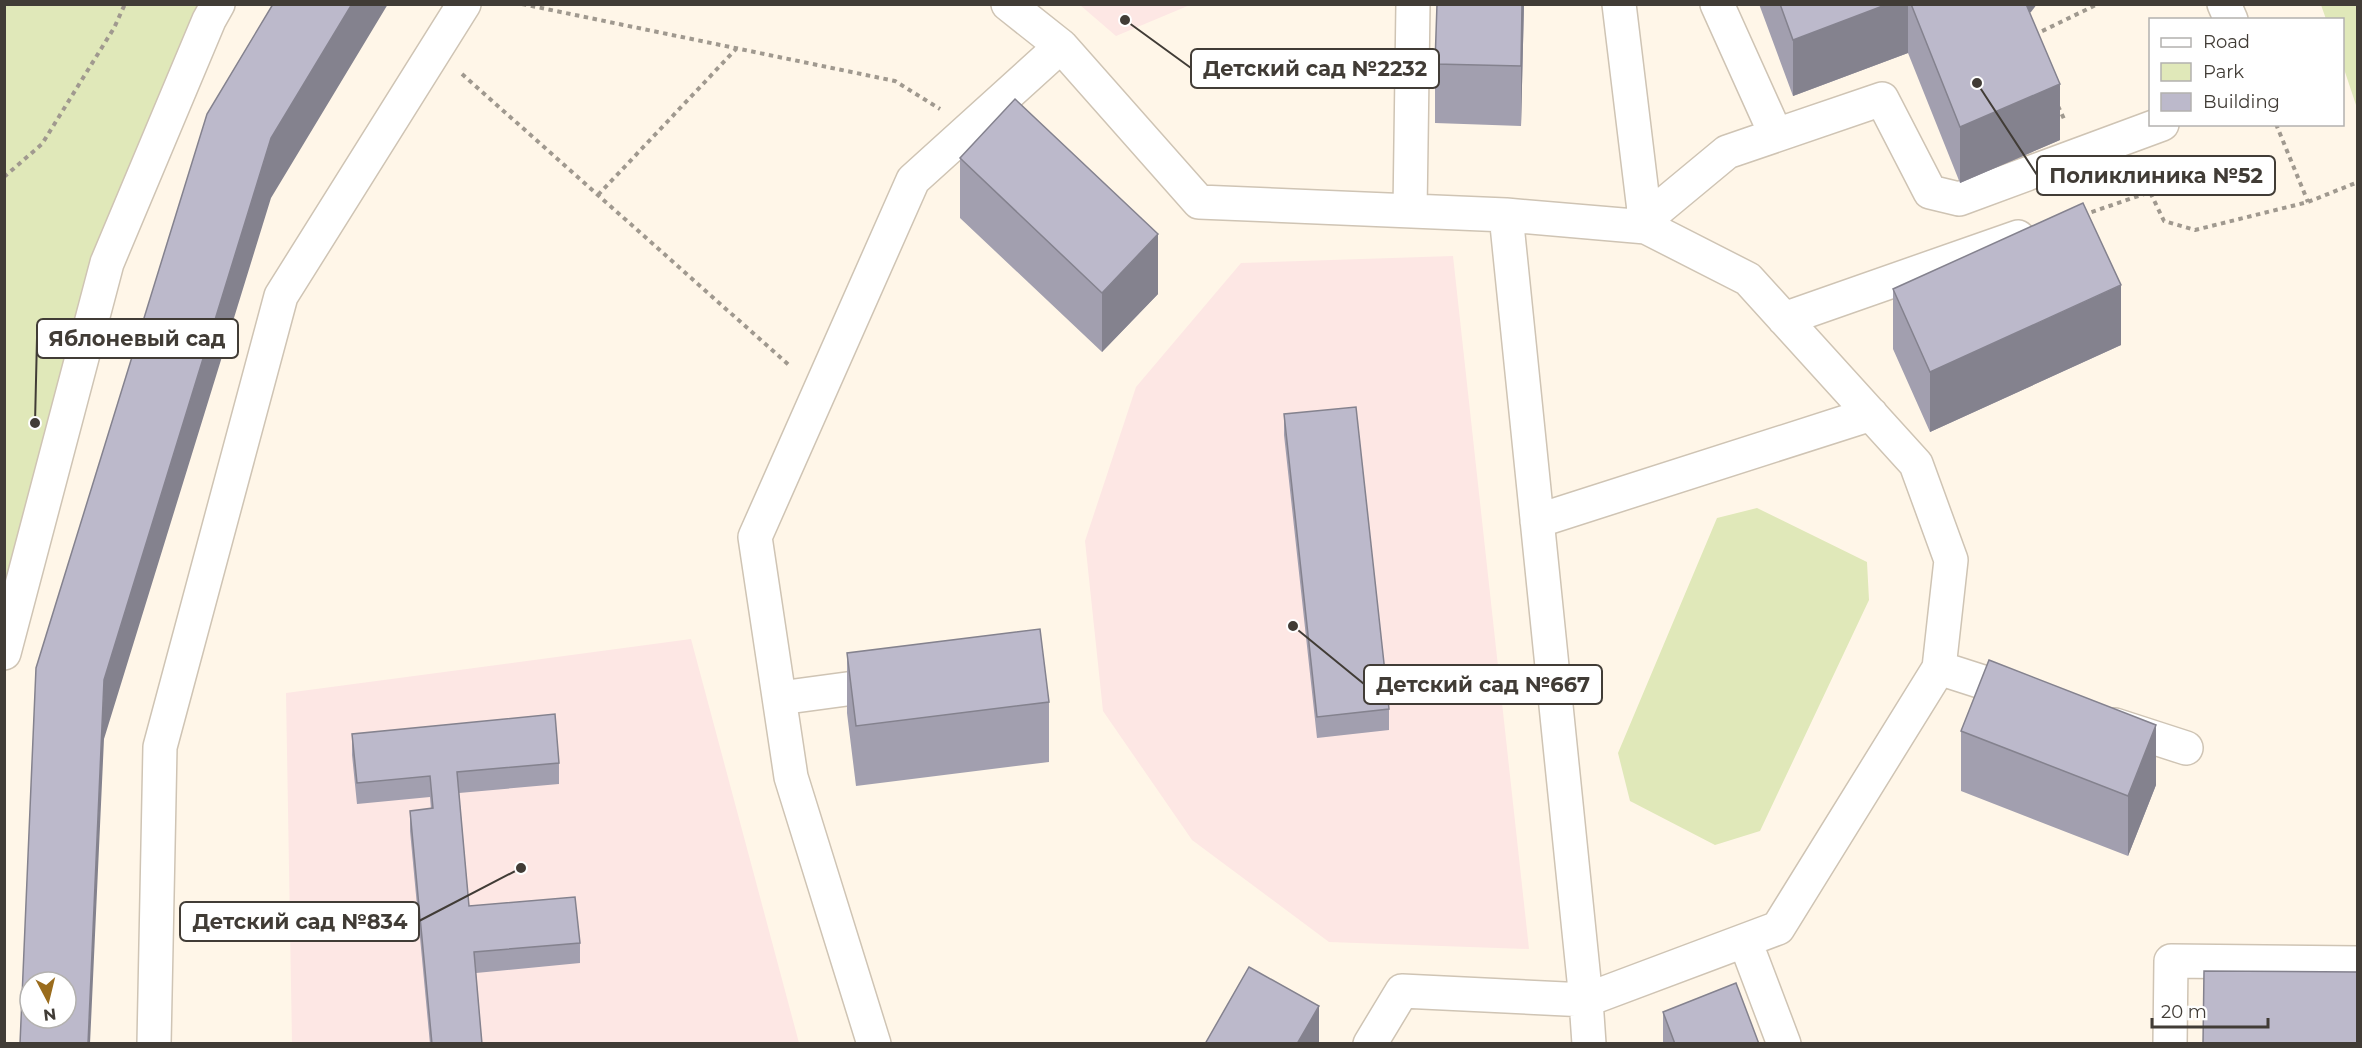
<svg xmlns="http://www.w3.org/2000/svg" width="2362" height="1048" viewBox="0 0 2362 1048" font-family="Montserrat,sans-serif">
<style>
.education{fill:#fde7e4}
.green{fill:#e0e8b9}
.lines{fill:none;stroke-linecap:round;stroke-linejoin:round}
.minor-casing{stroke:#cfc4b4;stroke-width:36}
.path{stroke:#a0998f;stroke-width:4;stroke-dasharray:4.5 4.5;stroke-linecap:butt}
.minor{stroke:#fff;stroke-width:33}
.wall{fill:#a29faf}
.shaded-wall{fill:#84828e}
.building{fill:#bcb9cb;stroke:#84828e;stroke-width:1.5;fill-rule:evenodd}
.leader{fill:none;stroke:#413c36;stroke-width:2}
.callout-dot{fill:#413c36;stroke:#fff;stroke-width:2}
.callout{fill:#fff;stroke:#413c36;stroke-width:2}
.callout-label{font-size:21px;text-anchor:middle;font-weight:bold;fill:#413c36}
</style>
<rect width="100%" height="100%" fill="#fff6e8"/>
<!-- education -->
<path class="education" d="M 1080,5 L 1190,5 L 1116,36 Z
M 1453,256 L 1529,949 L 1329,942 L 1192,840 L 1103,711 L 1085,541 L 1136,387 L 1241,263 Z
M 691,639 L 799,1043 L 292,1043 L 286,693 Z"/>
<!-- green -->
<path class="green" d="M 5,5 L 218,5 L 107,263 L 5,653 Z
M 2321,5 L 2357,5 L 2357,108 L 2343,66 L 2342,20 L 2326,19 Z
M 1757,508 L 1867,562 L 1869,600 L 1760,831 L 1715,845 L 1630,801 L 1618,753 L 1717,518 Z"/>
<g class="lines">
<defs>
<path id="minor" d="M 1008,4 L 1061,46
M 1717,4 L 1776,135
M 2224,4 L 2231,20
M 1410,211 L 1413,4
M 1645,220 L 1727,152 L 1882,99 L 1930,192 L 1959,199 L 2162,124
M 1784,319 L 2018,237
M 1537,521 L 1871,414
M 4,653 L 107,263 L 209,20 L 218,4
M 1939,668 L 2023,695
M 780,698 L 891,683
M 2115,725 L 2186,748
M 1745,941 L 1784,1044
M 154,1044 L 160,747 L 281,296 L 464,4
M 874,1044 L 791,777 L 755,537 L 913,180 L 1061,46 L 1199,202 L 1506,215
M 1370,1044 L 1402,991 L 1586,1000 L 1778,928 L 1939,668 L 1951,560 L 1916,464 L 1748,279 L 1646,227
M 1589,1044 L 1586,1000 L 1506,215 L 1646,227 L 1619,4
M 2170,1044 L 2171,961 L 2358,963"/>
</defs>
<!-- minor casing -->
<use href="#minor" class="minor-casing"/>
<!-- path -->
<path class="path" d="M 522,4 L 895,81 L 940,109
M 2034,35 L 2098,4
M 462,74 L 790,366
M 2058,106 L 2065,121
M 2276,124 L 2308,202
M 4,177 L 42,144 L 114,28 L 125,4
M 598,195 L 736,49
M 2083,215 L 2150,192 L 2164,221 L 2195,230 L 2308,202 L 2358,182"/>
<!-- minor -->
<use href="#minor" class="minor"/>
</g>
<!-- wall -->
<path class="wall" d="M 1524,4 L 1521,126 L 1435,123 L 1435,64 Z
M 1759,4 L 2037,4 L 2029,13 L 2060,140 L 1960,183 L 1908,53 L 1793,96 Z
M 960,158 L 1158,294 L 1102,352 L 960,218 Z
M 1893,289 L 2121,345 L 1930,432 L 1893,349 Z
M 1284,414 L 1389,709 L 1389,730 L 1317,738 L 1284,435 Z
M 847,653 L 1049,702 L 1049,762 L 856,786 L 847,713 Z
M 1961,731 L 2156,785 L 2128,856 L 1961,791 Z
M 352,734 L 559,763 L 559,784 L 459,793 L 469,906 L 580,943 L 580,963 L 476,973 L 482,1044 L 430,1044 L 410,831 L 410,811 L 431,809 L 430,797 L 357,804 L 352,755 Z
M 1663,1012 L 1759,1044 L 1663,1044 Z"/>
<!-- shaded-wall -->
<path class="shaded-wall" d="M 352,4 L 388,4 L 271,198 L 104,739 L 90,1044 L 88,1044 L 104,680 L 271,138 Z
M 1522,4 L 1524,4 L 1521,126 L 1521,66 Z
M 1888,4 L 1908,4 L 1908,53 L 1793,96 L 1793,40 Z
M 2010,4 L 2037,4 L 2031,12 L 2010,24 Z
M 2060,84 L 2060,140 L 1960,183 L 1960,127 Z
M 1158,234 L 1158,294 L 1102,352 L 1102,293 Z
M 2121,285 L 2121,345 L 1930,432 L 1930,372 Z
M 2156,725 L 2156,785 L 2128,856 L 2128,796 Z
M 1319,1006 L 1319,1044 L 1297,1044 Z"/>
<!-- building -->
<path class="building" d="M 273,4 L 352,4 L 271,138 L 104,680 L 88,1044 L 20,1044 L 36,668 L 207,114 ZM 30,982 L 66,982 L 66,1018 L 30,1018 Z
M 1437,4 L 1522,4 L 1521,66 L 1435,64 Z
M 1780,4 L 1888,4 L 1793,40 Z
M 1911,4 L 2026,4 L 2060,84 L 1960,127 Z
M 1015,99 L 1158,234 L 1102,293 L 960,158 Z
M 2083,203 L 2121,285 L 1930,372 L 1893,289 Z
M 1356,407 L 1389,709 L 1317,717 L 1284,414 Z
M 1040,629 L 1049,702 L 856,726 L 847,653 Z
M 1989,660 L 2156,725 L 2128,796 L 1961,731 Z
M 555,714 L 559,763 L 457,772 L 469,906 L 575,897 L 580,943 L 474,952 L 482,1044 L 432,1044 L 410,811 L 433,808 L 430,776 L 357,783 L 352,734 Z
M 1249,967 L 1319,1006 L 1297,1044 L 1205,1044 Z
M 2204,971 L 2358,972 L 2358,1044 L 2203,1044 Z
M 1736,983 L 1759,1044 L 1675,1044 L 1663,1012 Z"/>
<!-- callouts -->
<path class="leader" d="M1125 20L1191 68M1977 83L2037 175M35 423L37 338M1293 626L1364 684M521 868L419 921"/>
<g class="callout-dot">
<circle cx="1125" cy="20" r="6"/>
<circle cx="1977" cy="83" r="6"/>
<circle cx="35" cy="423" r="6"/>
<circle cx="1293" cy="626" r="6"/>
<circle cx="521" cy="868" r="6"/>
</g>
<g class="callout">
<rect x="1191" y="49" width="248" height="39" rx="6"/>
<rect x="2037" y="156" width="238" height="39" rx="6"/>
<rect x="37" y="319" width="201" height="39" rx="6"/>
<rect x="1364" y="665" width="238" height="39" rx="6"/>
<rect x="180" y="902" width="239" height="39" rx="6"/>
</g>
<g class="callout-label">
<text x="1315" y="76">Детский сад №2232</text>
<text x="2156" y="183">Поликлиника №52</text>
<text x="137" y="346">Яблоневый сад</text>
<text x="1483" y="692">Детский сад №667</text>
<text x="300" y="929">Детский сад №834</text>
</g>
<!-- border -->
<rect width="2362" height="1048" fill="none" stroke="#413c36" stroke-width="12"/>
<!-- legend -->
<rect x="2149" y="18" width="195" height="108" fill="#ffffff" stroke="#b3b1af" stroke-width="1.5"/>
<rect x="2161" y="38" width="30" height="9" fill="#ffffff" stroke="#b3b1af" stroke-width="1.5"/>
<text x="2203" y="48" font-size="18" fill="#413c36">Road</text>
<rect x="2161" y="63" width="30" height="18" fill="#e0e8b9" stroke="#b3b1af" stroke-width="1.5"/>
<text x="2203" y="78" font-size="18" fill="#413c36">Park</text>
<rect x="2161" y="93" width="30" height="18" fill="#bcb9cb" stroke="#b3b1af" stroke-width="1.5"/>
<text x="2203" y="108" font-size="18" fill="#413c36">Building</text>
<!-- north arrow -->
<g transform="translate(48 1000) rotate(173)"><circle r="28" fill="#ffffff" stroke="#b3b1af" stroke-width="1.5"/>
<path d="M0-4.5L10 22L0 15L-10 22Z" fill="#9a6c1d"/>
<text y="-9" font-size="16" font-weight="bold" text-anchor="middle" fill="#413c36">N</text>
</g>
<!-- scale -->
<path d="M2152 1018v9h116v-9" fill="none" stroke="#413c36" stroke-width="3"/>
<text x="2161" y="1018" font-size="18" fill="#413c36" stroke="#ffffff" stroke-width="4.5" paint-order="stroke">20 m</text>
</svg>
